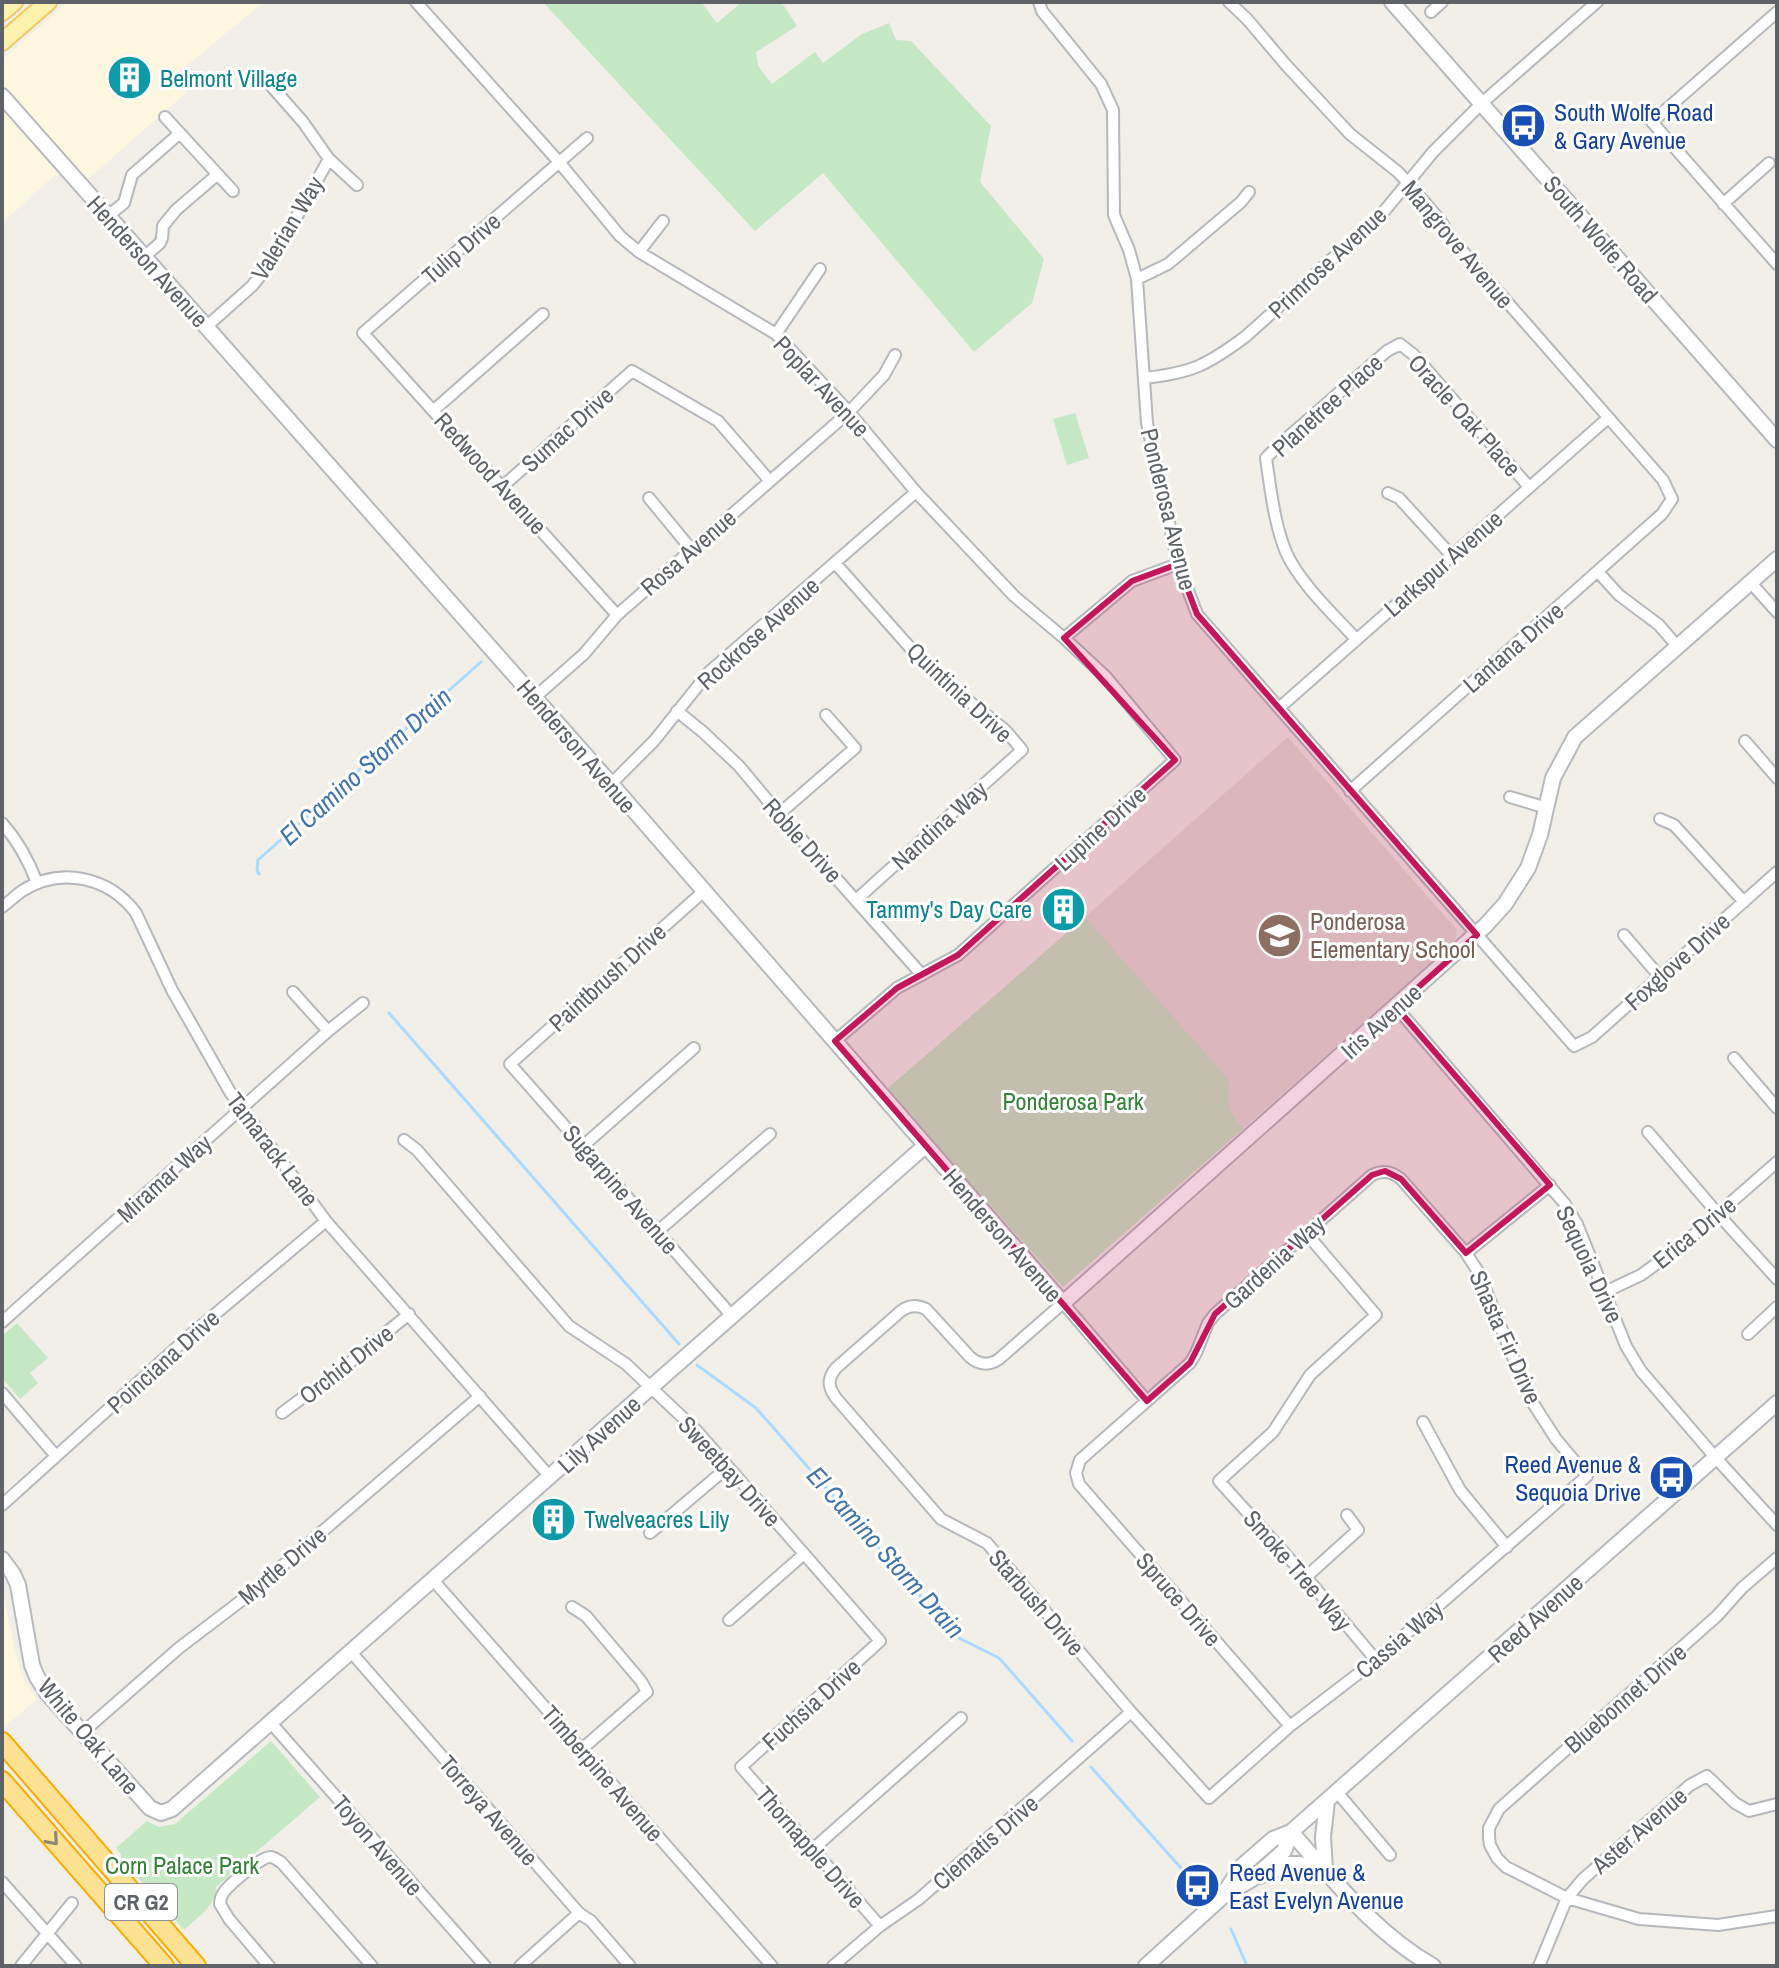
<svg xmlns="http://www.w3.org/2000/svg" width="1779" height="1968" viewBox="0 0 1779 1968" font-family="'Archivo Narrow',sans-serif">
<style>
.commercial{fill:#fef7e0}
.education{fill:#e1ded6}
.green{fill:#c5e8c5}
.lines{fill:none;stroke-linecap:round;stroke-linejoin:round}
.stream{stroke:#aadaff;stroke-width:3}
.street-casing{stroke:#b5b8bc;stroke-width:14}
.secondary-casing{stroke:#b6babf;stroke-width:18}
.primary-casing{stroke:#f2c960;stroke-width:20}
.highway-casing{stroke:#f9ab00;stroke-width:22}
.street{stroke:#fff;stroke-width:10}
.secondary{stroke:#fff;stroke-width:14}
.primary{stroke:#fff2af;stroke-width:16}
.highway{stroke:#fde293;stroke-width:18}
.oneway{stroke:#8e8975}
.marked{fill:#c2185b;fill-opacity:0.2;stroke:#c2185b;stroke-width:6;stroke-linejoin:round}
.labels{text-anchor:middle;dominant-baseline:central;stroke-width:6;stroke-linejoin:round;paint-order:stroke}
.shield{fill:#fff;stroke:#8f9295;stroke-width:2}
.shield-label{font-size:22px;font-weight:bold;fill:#5f6368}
.culture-label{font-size:24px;fill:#0d838f;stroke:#fff;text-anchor:start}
.transit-label{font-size:24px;fill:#164399;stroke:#fff;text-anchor:start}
.street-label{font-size:24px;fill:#5f6368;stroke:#fff}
.education-label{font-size:24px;fill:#785e54;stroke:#fff;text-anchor:start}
.park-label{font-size:24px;fill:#348238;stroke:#fff}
.water-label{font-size:26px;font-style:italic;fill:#4174aa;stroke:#fff}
</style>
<rect width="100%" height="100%" fill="#f1efe8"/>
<!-- commercial -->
<path class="commercial" d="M 68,2 L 264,2 L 173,77 L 186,93 L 89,178 L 56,174 L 2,223 L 2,60 Z
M 2,1585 L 16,1656 L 23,1679 L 37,1699 L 5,1726 L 2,1721 Z"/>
<!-- education -->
<path class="education" d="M 1288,737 L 1457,930 L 1455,941 L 1244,1128 L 1232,1114 L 1227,1103 L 1085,917 Z"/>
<!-- green -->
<path class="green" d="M 543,2 L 701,2 L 717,23 L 742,2 L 779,2 L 784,6 L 797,26 L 756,52 L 758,66 L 772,84 L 815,52 L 823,63 L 862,34 L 889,23 L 896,40 L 911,41 L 991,126 L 980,182 L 1044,259 L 1032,303 L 974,352 L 823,173 L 755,231 Z
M 1075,413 L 1089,458 L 1067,465 L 1053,419 Z
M 1085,917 L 1229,1080 C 1227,1105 1227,1109 1244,1128 L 1063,1287 L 887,1089 Z
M 17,1323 L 48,1358 L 30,1373 L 38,1383 L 20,1399 L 2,1378 L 2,1336 Z
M 271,1741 L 320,1797 L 216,1887 C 216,1906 198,1917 184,1930 L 121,1858 L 121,1854 L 116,1848 L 147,1821 L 159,1827 L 175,1824 Z"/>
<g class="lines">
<!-- stream -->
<path class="stream" d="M 259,874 L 257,870 L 258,860 L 481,662
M 389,1013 L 679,1344
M 697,1365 L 756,1408 L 940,1618 L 959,1638 L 999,1658 L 1072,1741
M 1091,1767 L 1188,1876
M 1231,1929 L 1247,1966"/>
<defs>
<path id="street" d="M 416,2 L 559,162 L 620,236 L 639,252 L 776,334 L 849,412 L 916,492 L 1014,596 L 1064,638 L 1106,677 L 1175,760 L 958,955 L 897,988 L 835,1041
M 1039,2 L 1042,11 L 1101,84 L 1113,110 L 1114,215 L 1129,250 L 1137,279 L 1147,423 L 1178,564 L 1197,614 L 1574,1046 L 1592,1037 L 1777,872
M 1229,2 L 1247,19 L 1286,65 L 1350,134 L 1398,172 L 1408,183 L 1440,220 L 1452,239 L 1663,480 L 1672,499 L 1662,514 L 1350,791
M 1431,12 L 1442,2
M 1777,12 L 1652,122 L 1777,264
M 266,80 L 303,122 L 329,159 L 357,185
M 165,117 L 233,191
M 587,138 L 363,333 L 617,615
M 1723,204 L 1769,163
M 108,216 L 124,203 L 132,175 L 180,133
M 639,252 L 663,221
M 144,257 L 160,243 L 162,238 L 163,226 L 176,210 L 218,174
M 1137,279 L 1168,264 L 1241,202 L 1249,192
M 206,327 L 252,286 L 270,264 L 329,159
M 776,334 L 820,269
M 1144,378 C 1192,373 1207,365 1245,337 L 1381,215 L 1433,152 L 1482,103 L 1597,2
M 434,410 L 543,314
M 502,487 L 632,371 L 718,421 L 769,480
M 1388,493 L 1399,498 L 1451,555
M 649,498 L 691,549
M 835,563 L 929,669 L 1006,731 L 1022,750 L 856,900
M 1598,572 L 1619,595 L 1659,625 L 1677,646
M 1751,583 L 1777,612
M 1064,638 L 1132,581 L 1178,564
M 1356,639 C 1334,615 1308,591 1291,562 C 1276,537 1270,487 1266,458 L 1279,445 L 1387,351 L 1400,344 L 1414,355 L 1529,487
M 534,698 L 584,654 L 617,615 L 849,412 L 884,375 L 895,355
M 1279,708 L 1608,418
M 677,711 L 703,732 L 739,766 L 779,814 L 922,975
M 1745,741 L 1777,778
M 611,784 L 654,741 L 709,672 L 916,492
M 1510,797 L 1547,808
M 779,814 L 855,748 L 826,715
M 1660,819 L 1674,825 L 1744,902
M 2,823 C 18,841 29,861 37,883
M 704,891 L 510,1064 L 732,1316
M 2,907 C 9,902 15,896 22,891 C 61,866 109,877 136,913 L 172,990 L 230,1092 L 326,1221 L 550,1477
M 1624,935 L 1660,977
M 293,992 L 328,1031
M 1396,1007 L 1565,1204 L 1577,1224 L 1626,1346 L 1641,1371 L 1715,1457 L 1777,1525
M 1734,1058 L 1777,1108
M 1648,1132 L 1718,1214 L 1777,1279
M 404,1140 L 417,1150 L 569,1326 L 626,1364 L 697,1431 L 880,1641 L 741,1767 L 880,1926
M 583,1146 L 694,1048
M 658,1231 L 770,1134
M 1306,1233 L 1376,1315 L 1310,1375 L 1273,1432 L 1219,1481 L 1306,1577 L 1376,1660
M 1466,1253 L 1550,1185
M 1605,1292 L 1641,1275 L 1681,1246 L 1777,1162
M 2,1322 L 328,1031 L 363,1003
M 1748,1334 L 1777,1307
M 2,1393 L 56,1456
M 1147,1401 L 1063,1303 L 999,1359 C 989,1366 979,1365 970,1357 L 926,1309 C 918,1305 909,1305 901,1311 L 836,1368 C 827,1379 828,1387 836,1398 L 941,1519 L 987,1543 L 1131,1712 L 1209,1798 L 1290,1726 L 1376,1660 L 1587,1476 L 1556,1439 L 1529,1397 L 1479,1273 L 1466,1253 L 1401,1179 C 1391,1171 1383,1170 1372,1175 L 1215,1314 L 1208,1323 L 1196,1353 L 1190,1363 L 1080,1460 L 1076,1473 L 1079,1484 L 1290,1726
M 282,1413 L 353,1360 L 409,1314
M 1423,1422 L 1460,1490 L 1507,1547
M 2,1505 L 195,1331 L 326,1221
M 650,1533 L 728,1467
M 1777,1558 L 1742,1588 L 1717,1616 L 1499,1809 L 1489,1828 L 1489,1838 L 1490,1845 L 1497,1858 L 1506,1867 L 1567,1898 L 1639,1919 L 1718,1925 L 1777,1916
M 1306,1577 L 1358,1530 L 1347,1515
M 433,1580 L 772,1966
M 572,1607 L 586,1616 L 641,1681 L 647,1692 L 582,1749
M 729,1620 L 804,1554
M 351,1652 L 579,1913 L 591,1921 L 630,1966
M 271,1723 L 485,1966
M 83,1732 L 179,1648 L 246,1597 L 480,1396
M 1337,1792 L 1390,1855
M 813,1849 L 961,1718
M 2,1882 L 76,1966
M 21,1966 L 72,1903
M 269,1966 L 229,1919 L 220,1904 C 221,1898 220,1897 224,1892 C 230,1884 261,1857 270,1857 C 274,1857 277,1860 281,1862 L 372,1966
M 520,1966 L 579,1913
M 833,1966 L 880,1926 L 919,1899 L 1131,1712
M 1539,1966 L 1567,1898 L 1583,1879 L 1690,1785 L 1707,1776 L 1735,1803 L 1749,1811 L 1777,1804"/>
<path id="secondary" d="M 1392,2 L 1777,440
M 2,96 L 611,784 L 1063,1303 L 1485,926 L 1505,904 L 1528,868 L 1540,835 L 1553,778 L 1575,737 L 1777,559
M 2,1559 L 13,1574 L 18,1585 L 32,1665 L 37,1677 L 47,1693 L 150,1808 L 161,1813 L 172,1809 L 925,1146
M 1291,1832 C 1334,1880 1376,1934 1433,1966
M 1325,1869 L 1323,1837 L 1327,1801
M 1260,1876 L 1289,1864 L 1300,1864 L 1324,1869
M 1222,1897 L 1241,1867 L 1273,1839 L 1291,1832 L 1777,1403
M 1146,1966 L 1222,1897 L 1252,1879 L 1284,1851 L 1291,1832"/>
<path id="primary" d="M 2,12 L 14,2
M 2,42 L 48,2"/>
<path id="highway" d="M 2,1742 L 196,1966
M 2,1781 L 164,1966"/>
</defs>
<!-- street casing -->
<use href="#street" class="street-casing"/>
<!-- secondary casing -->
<use href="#secondary" class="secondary-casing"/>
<!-- primary casing -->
<use href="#primary" class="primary-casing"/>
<!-- highway casing -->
<use href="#highway" class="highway-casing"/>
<!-- street -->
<use href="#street" class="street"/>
<!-- secondary -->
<use href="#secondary" class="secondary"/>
<!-- primary -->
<use href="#primary" class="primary"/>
<!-- highway -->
<use href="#highway" class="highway"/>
</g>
<!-- one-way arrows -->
<defs><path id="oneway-chevron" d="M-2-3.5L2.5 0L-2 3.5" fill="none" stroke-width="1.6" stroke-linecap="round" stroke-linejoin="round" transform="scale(2)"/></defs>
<use class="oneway" href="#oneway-chevron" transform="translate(53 1840) rotate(49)"/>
<!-- marked area -->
<path class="marked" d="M 1178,564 L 1197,614 L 1477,935 L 1396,1007 L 1550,1185 L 1466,1253 L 1401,1179 L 1385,1171 L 1372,1175 L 1215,1314 L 1190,1363 L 1147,1401 L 835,1041 L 897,988 L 958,955 L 1175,760 L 1064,638 L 1132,581 Z"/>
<!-- icons -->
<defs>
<symbol id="building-disc" viewBox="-11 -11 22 22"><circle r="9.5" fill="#0f9aa8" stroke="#fff"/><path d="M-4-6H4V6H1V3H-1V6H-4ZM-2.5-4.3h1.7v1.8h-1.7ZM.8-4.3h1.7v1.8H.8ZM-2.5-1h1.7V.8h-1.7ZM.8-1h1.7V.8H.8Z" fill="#fff"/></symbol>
<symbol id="bus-disc" viewBox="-11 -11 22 22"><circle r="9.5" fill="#1a4fb4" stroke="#fff"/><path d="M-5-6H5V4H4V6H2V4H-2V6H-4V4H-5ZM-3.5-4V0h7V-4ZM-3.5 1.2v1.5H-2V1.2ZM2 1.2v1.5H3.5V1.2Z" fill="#fff"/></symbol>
<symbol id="school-disc" viewBox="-11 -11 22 22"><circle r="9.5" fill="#8d6e63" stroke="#fff"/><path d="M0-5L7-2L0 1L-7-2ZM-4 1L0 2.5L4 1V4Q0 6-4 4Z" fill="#fff"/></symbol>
</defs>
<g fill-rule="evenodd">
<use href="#building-disc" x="104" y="52" width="51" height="51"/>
<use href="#bus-disc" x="1498" y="100" width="51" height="51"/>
<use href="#building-disc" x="1038" y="884" width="51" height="51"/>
<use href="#school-disc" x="1254" y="910" width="51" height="51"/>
<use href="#bus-disc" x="1646" y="1452" width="51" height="51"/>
<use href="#building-disc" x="528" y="1494" width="51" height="51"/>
<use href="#bus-disc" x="1172" y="1860" width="51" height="51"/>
</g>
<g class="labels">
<!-- shield labels -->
<rect class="shield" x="105" y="1884" width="72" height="36" rx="6"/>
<g class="shield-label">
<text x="141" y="1902">CR G2</text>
</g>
<!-- culture labels -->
<g class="culture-label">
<text x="160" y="78">Belmont Village</text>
<text x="1032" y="909" text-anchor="end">Tammy's Day Care</text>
<text x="584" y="1519">Twelveacres Lily</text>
</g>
<!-- transit labels -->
<g class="transit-label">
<text x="1554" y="112">South Wolfe Road<tspan x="1554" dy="28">&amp; Gary Avenue</tspan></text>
<text x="1641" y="1464" text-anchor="end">Reed Avenue &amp;<tspan x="1641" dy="28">Sequoia Drive</tspan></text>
<text x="1229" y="1872">Reed Avenue &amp;<tspan x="1229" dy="28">East Evelyn Avenue</tspan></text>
</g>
<!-- street labels -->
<g class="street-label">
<text transform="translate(287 228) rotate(-59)">Valerian Way</text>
<text transform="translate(1601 239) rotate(49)">South Wolfe Road</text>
<text transform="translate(1458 244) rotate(50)">Mangrove Avenue</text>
<text transform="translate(461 248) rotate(-41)">Tulip Drive</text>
<text transform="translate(148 261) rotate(48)">Henderson Avenue</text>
<text transform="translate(1327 262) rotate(-43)">Primrose Avenue</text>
<text transform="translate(822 386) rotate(47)">Poplar Avenue</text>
<text transform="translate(1327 405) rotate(-42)">Planetree Place</text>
<text transform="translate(1465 415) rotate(48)">Oracle Oak Place</text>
<text transform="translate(567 429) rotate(-42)">Sumac Drive</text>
<text transform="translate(491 473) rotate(48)">Redwood Avenue</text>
<text transform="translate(1169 509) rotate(76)">Ponderosa Avenue</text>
<text transform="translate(688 552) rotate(-41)">Rosa Avenue</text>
<text transform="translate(1443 563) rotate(-41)">Larkspur Avenue</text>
<text transform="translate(758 633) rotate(-42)">Rockrose Avenue</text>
<text transform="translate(1513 647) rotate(-41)">Lantana Drive</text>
<text transform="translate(960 692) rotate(43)">Quintinia Drive</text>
<text transform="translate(577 746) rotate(49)">Henderson Avenue</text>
<text transform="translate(939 825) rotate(-42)">Nandina Way</text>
<text transform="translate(1100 828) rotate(-42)">Lupine Drive</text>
<text transform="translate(803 840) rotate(48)">Roble Drive</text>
<text transform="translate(1677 961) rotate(-42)">Foxglove Drive</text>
<text transform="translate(607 977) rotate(-42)">Paintbrush Drive</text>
<text transform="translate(1381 1021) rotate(-42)">Iris Avenue</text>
<text transform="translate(273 1149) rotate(53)">Tamarack Lane</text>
<text transform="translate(164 1178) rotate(-42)">Miramar Way</text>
<text transform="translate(621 1189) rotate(49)">Sugarpine Avenue</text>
<text transform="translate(1694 1232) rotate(-39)">Erica Drive</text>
<text transform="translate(1003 1235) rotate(49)">Henderson Avenue</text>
<text transform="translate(1274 1262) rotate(-42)">Gardenia Way</text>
<text transform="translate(1590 1264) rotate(65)">Sequoia Drive</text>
<text transform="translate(1506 1337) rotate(66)">Shasta Fir Drive</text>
<text transform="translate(163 1361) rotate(-42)">Poinciana Drive</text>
<text transform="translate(346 1364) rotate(-38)">Orchid Drive</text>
<text transform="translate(599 1434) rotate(-42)">Lily Avenue</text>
<text transform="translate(730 1471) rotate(48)">Sweetbay Drive</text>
<text transform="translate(282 1565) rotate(-40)">Myrtle Drive</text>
<text transform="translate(1298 1570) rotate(49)">Smoke Tree Way</text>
<text transform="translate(1179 1599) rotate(49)">Spruce Drive</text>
<text transform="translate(1037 1602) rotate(49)">Starbush Drive</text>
<text transform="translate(1535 1618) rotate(-42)">Reed Avenue</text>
<text transform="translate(1399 1639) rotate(-40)">Cassia Way</text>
<text transform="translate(1625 1698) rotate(-41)">Bluebonnet Drive</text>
<text transform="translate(811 1704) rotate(-42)">Fuchsia Drive</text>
<text transform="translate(89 1736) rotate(50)">White Oak Lane</text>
<text transform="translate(603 1773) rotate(49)">Timberpine Avenue</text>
<text transform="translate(489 1810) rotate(49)">Torreya Avenue</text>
<text transform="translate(1639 1830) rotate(-41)">Aster Avenue</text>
<text transform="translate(985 1842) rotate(-41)">Clematis Drive</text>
<text transform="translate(378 1845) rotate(49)">Toyon Avenue</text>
<text transform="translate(811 1847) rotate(49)">Thornapple Drive</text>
</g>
<!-- education labels -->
<g class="education-label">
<text x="1310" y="921">Ponderosa<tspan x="1310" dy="28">Elementary School</tspan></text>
</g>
<!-- park labels -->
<g class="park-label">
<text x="1073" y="1101">Ponderosa Park</text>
<text x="182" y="1865">Corn Palace Park</text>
</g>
<!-- water labels -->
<g class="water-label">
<text transform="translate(365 766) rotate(-42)">El Camino Storm Drain</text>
<text transform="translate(886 1552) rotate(48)">El Camino Storm Drain</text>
</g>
</g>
<!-- border -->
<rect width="1779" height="1968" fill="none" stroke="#5f6368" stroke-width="8"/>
</svg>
